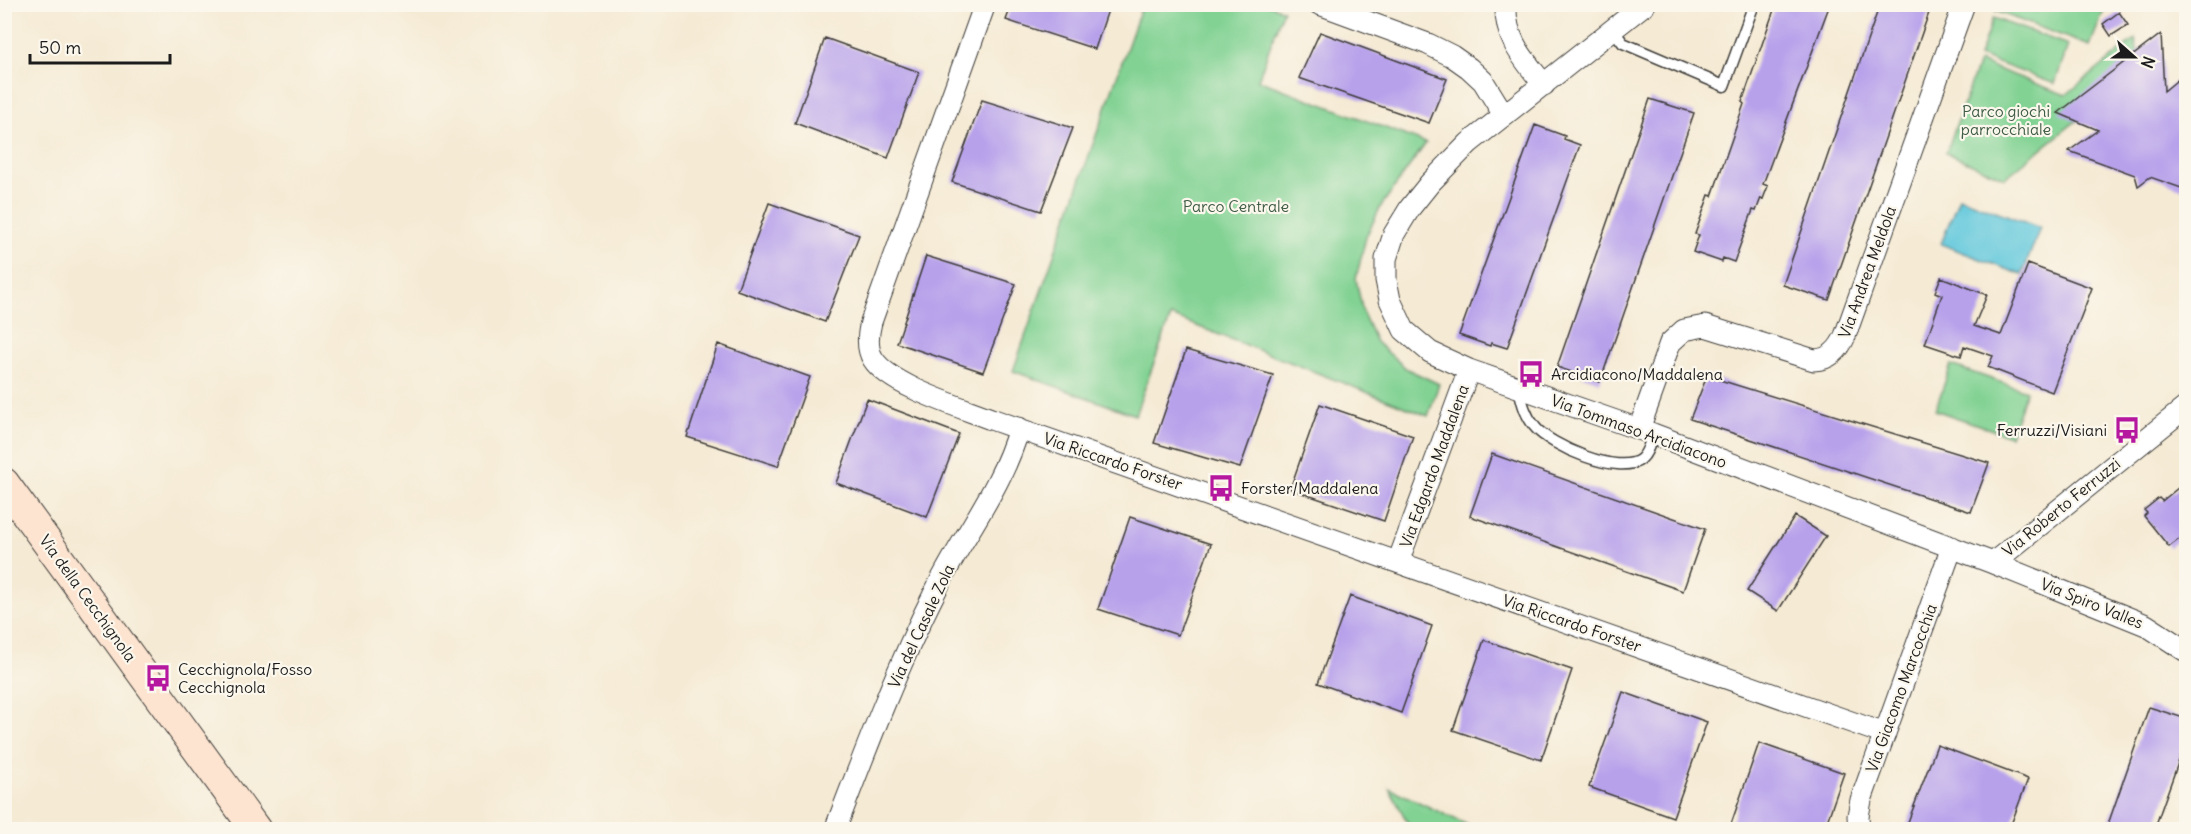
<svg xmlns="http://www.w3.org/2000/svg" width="2191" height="834" viewBox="0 0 2191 834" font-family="Delius,sans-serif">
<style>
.green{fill:#81d293;stroke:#4e7758;stroke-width:1.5}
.water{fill:#60c8dc;stroke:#3e727c;stroke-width:1.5}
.building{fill:#b7a1eb}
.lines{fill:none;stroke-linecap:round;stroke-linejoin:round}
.lane-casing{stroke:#3d3b38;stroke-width:13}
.street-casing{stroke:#3d3b38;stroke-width:23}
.secondary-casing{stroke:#3d3b38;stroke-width:32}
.lane{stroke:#fff;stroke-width:10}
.street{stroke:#fff;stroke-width:21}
.secondary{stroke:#fde4d0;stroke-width:30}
.labels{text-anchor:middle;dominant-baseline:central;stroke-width:4.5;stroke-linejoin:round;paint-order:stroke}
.park-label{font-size:16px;fill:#3f5c46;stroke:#fbf7ec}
.street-label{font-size:16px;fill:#1c1c1c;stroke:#fbf7ec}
.poi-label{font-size:16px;fill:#1c1c1c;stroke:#fbf7ec;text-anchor:start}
</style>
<rect width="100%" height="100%" fill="#fbf7ec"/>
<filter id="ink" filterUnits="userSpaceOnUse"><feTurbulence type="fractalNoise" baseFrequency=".0167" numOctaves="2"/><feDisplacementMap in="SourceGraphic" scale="12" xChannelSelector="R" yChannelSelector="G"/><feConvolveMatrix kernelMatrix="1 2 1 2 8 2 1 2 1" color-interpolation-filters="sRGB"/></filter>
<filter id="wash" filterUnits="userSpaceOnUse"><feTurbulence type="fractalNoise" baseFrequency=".008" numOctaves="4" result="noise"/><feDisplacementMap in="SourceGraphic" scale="24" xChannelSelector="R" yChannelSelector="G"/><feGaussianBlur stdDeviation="1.35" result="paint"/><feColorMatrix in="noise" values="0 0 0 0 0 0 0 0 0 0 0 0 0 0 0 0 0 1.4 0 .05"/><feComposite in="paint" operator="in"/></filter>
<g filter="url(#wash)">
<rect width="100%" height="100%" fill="#f5ead4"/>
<!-- green -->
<path class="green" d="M 1267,4 L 1283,10 L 1258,80 L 1426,143 L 1381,206 L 1366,237 L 1356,279 L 1363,313 L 1376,342 L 1407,369 L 1439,384 L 1428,416 L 1171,316 L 1135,415 L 1013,371 L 1142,5 Z
M 1998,4 L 2106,4 L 2106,5 L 2090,46 L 1995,11 Z
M 1993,18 L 2068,45 L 2055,84 L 1979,56 Z
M 2135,39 L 2141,69 L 2005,178 L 1946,153 L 1979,62 L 2066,95 Z
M 1951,365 L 2026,391 L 2010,436 L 1935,410 Z
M 1389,788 L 1476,829 L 1411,829 Z"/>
<!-- water -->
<path class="water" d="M 1959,197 L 2040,228 L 2022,275 L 1941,244 Z"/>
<g id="blocks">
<!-- building -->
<path class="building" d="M 1012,4 L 1110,4 L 1095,49 L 1006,20 Z
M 1776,4 L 1830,4 L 1763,184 L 1768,186 L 1763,199 L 1761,198 L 1756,211 L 1753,210 L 1734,262 L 1723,258 L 1722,262 L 1693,252 L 1699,235 L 1695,234 L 1709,195 L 1712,196 L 1735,130 L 1744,104 L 1742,102 Z
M 1880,4 L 1932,4 L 1829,300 L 1783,285 Z
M 2119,12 L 2128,25 L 2111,36 L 2103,24 Z
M 1320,32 L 1447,79 L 1429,123 L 1299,78 Z
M 2161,34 L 2164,91 L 2187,72 L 2187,190 L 2150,177 L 2138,186 L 2135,175 L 2069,151 L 2098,130 L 2058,113 Z
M 825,38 L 919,72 L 888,158 L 795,123 Z
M 1650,99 L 1694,113 L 1600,382 L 1557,367 Z
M 982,100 L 1073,128 L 1041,211 L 952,182 Z
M 1535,125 L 1565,136 L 1564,139 L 1580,145 L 1507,348 L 1491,343 L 1490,346 L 1459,335 Z
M 769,203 L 859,235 L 825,322 L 737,290 Z
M 926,256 L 1016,284 L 983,372 L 897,343 Z
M 2028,264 L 2092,288 L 2052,392 L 1988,367 L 1993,356 L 1964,346 L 1961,356 L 1925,344 L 1942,295 L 1935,292 L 1941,277 L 1987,295 L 1974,326 L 2001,335 Z
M 718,344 L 810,377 L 778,466 L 687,437 Z
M 1186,350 L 1273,375 L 1240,468 L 1154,443 Z
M 1707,376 L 1989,463 L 1971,512 L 1690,419 Z
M 867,399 L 959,434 L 927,517 L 836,483 Z
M 1320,404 L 1413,436 L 1384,521 L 1290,489 Z
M 1492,454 L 1705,529 L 1683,591 L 1470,516 Z
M 2178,488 L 2187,498 L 2187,533 L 2169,547 L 2144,516 L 2147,513 L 2144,510 L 2159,498 L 2162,501 Z
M 1795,516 L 1826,536 L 1778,611 L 1747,591 Z
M 1130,517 L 1211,544 L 1178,635 L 1098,609 Z
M 1350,596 L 1432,626 L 1401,713 L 1318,683 Z
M 1484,640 L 1572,670 L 1541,760 L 1453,730 Z
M 1623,692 L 1707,722 L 1673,817 L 1589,787 Z
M 2149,707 L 2187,719 L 2187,738 L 2154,830 L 2106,830 Z
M 1759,743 L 1844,773 L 1824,830 L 1729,830 Z
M 1937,745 L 2028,779 L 2009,830 L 1905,830 Z"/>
</g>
</g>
<g filter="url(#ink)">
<use href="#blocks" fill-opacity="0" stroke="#3d3b38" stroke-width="1.5"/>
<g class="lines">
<defs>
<path id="lane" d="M 1614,31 L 1623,43 L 1724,86 L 1754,4
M 1519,388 C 1522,402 1525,415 1535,427 C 1549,445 1620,477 1641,459 C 1648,453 1650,442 1653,434"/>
<path id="street" d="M 985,4 L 871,322 C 868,334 866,348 873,359 C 890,386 961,407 991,419 L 1885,734
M 1319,4 L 1428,44 L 1452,56 L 1469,68 L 1483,81 L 1504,115
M 1506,4 C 1504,39 1524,59 1544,85
M 1645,4 L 1469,143 L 1430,183 L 1410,208 L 1394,234 L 1386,259 L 1386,280 L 1390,300 L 1404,330 L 1430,352 L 1469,370 L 1653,434 L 1993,563 L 2146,625 L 2186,651
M 1639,429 L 1670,343 L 1684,330 L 1705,326 L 1814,360 C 1829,360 1839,350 1845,336 L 1964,4
M 1398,562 L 1469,370
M 1993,563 L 2186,407
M 835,830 C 866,749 897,667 936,590 C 963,535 1002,488 1019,428
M 1859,830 L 1858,816 L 1861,800 L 1952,547"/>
<path id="secondary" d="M 4,483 L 256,830"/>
</defs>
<!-- lane casing -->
<use href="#lane" class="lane-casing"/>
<!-- street casing -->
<use href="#street" class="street-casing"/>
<!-- secondary casing -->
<use href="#secondary" class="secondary-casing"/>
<!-- lane -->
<use href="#lane" class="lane"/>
<!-- street -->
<use href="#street" class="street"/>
<!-- secondary -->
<use href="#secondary" class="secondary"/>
</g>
</g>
<!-- icons -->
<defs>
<symbol id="bus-bare" viewBox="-9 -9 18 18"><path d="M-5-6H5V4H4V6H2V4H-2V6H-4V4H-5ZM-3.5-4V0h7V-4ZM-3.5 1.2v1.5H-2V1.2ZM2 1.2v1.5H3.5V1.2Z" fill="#b5179e" stroke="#fbf7ec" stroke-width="2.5" paint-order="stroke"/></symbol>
</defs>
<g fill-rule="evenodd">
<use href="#bus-bare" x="1512" y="355" width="38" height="38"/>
<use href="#bus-bare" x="2108" y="411" width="38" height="38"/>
<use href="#bus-bare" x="1202" y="469" width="38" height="38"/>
<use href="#bus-bare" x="139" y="659" width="38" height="38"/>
</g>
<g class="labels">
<!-- park labels -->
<g class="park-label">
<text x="2006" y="111">Parco giochi<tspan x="2006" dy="18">parrocchiale</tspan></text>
<text x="1236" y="206">Parco Centrale</text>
</g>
<!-- street labels -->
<g class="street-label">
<text transform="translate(1867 272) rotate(-70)">Via Andrea Meldola</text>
<text transform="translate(1639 431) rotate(20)">Via Tommaso Arcidiacono</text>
<text transform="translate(1113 461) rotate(19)">Via Riccardo Forster</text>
<text transform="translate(1434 466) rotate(-70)">Via Edgardo Maddalena</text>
<text transform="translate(2061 507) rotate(-39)">Via Roberto Ferruzzi</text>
<text transform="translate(88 598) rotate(54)">Via della Cecchignola</text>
<text transform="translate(2092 603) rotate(22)">Via Spiro Valles</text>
<text transform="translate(1572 623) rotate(19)">Via Riccardo Forster</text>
<text transform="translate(921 626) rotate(-65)">Via del Casale Zola</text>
<text transform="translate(1901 688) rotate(-70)">Via Giacomo Marcocchia</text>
</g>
<!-- poi labels -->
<g class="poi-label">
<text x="1551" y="374">Arcidiacono/Maddalena</text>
<text x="2107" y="430" text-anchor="end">Ferruzzi/Visiani</text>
<text x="1241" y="488">Forster/Maddalena</text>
<text x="178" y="669">Cecchignola/Fosso<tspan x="178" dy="18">Cecchignola</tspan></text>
</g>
</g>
<!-- margin -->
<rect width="2191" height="834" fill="none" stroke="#fbf7ec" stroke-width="24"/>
<!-- north arrow -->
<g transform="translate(2134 57) rotate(111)" stroke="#fbf7ec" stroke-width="4.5" paint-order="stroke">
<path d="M0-4.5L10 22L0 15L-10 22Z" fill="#1c1c1c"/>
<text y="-9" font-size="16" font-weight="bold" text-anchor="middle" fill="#1c1c1c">N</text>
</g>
<!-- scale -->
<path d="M30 54v9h140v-9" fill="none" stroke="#1c1c1c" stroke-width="3"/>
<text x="39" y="54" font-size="18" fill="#1c1c1c" stroke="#fbf7ec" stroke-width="4.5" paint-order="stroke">50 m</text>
</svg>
